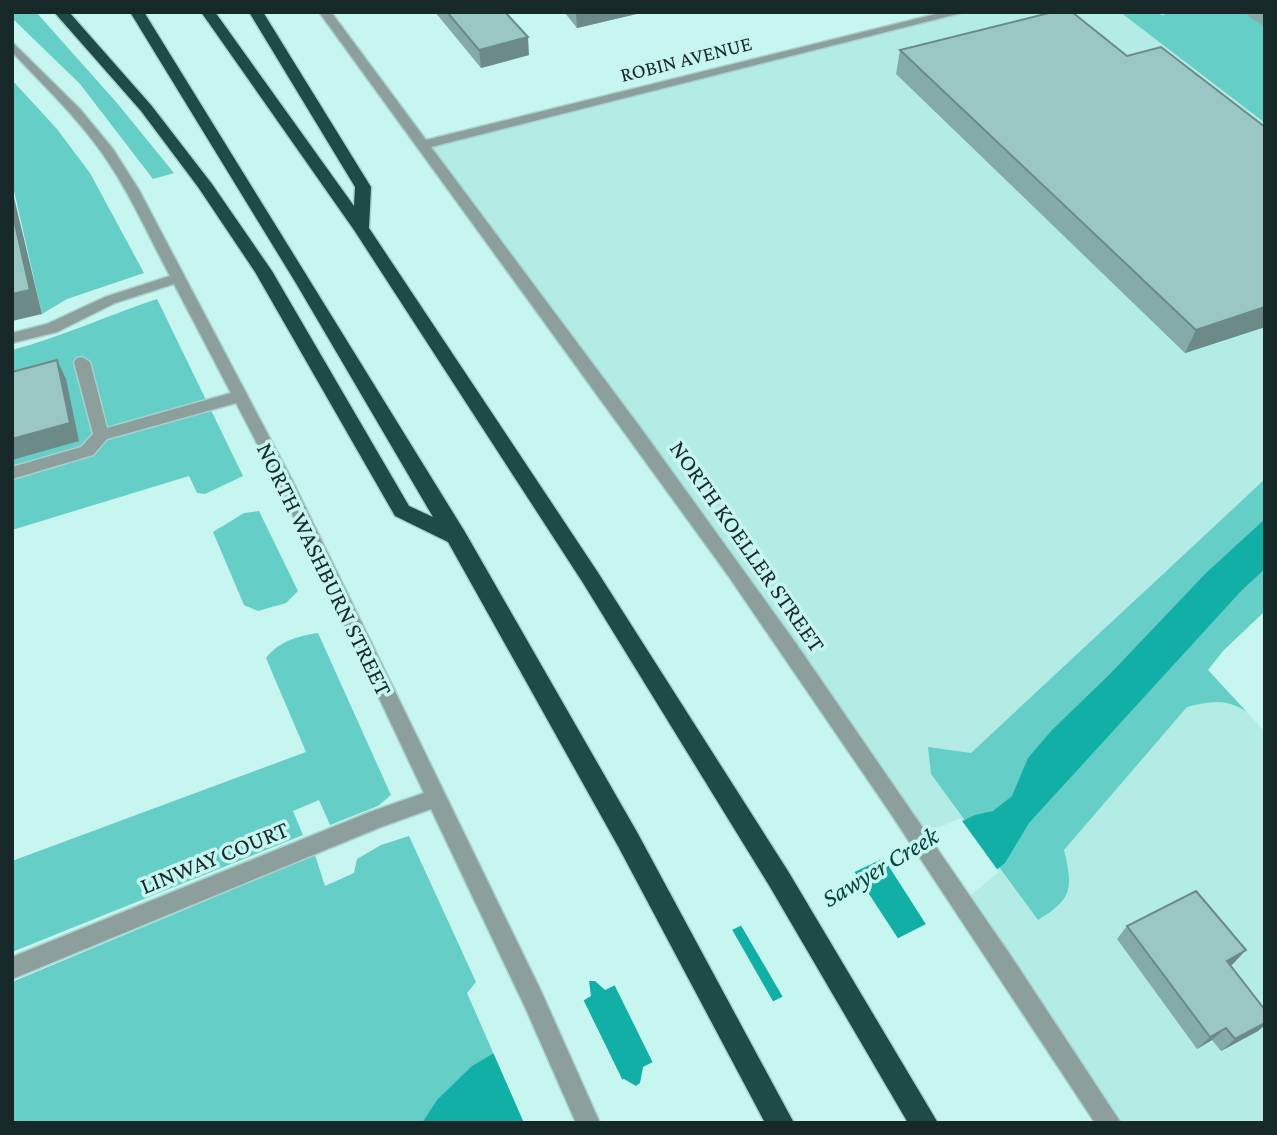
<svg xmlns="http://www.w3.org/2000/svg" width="1277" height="1135" viewBox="0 0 1277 1135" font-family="'Crimson Pro',serif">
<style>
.built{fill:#b3ebe5}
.green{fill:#65cec7}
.water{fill:#12afa7}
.pier{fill:#c7f6f1}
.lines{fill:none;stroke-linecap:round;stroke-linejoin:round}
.minor-casing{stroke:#a7d1cd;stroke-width:3}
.highway-casing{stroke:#a7d1cd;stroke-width:3}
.minor{fill:#8c9f9d;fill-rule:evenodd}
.highway{fill:#1e4a47;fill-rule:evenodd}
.wall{fill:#84aba8}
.shaded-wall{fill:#6c8b88}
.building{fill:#9ac7c3;stroke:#6c8b88;stroke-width:2}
.labels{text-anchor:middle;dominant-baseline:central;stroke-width:7;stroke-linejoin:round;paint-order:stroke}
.far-street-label{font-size:21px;fill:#162827;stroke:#c7f6f1}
.street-label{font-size:24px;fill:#162827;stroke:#c7f6f1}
.water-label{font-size:26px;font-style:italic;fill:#04433f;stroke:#c7f6f1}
</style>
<rect width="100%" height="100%" fill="#c7f6f1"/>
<!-- built -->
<path class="built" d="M 959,12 L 1120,12 L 1265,123 L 1265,479 L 1139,596 L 1265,732 L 1265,1123 L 1109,1123 L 907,818 L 422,145 Z"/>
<!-- green -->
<path class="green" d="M 12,12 L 36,12 L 117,103 L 174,173 L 153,179 L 80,84 L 12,18 Z
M 1120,12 L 1158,12 L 1162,15 L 1173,12 L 1243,12 L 1265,26 L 1265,123 Z
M 12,80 L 57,129 L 90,173 L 144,273 L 67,299 L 42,314 L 12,182 Z
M 157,299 L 243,476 L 205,494 L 197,493 L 189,476 L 12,530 L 12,350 C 62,337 108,315 157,299 Z
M 1265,479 L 1265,611 L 1223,651 L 1208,670 L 1247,712 C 1226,698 1210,701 1187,707 L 1064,850 C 1073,888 1073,899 1038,920 L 931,774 L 928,747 L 971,753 Z
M 259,511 L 298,591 L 286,603 L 258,611 L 244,605 L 213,532 L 244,513 Z
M 318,633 L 391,795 L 378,806 L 330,825 L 319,800 L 293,811 L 303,835 L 12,952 L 12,861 L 306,752 L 266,658 C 279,641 298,636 318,633 Z
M 409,836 L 476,982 L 467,993 L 524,1123 L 12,1123 L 12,982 L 315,855 L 325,886 L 354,873 L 357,859 L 381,845 Z"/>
<!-- water -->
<path class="water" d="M 1265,519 L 1265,569 L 1242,590 L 1029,823 L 1005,863 L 936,919 L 643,1067 L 640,1083 L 636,1086 L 624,1079 L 524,1123 L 422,1123 L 437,1100 L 472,1066 L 591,996 L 589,981 L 595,981 L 605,990 L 975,815 L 993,811 L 1012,796 L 1028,758 L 1052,730 L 1110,674 L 1206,573 Z"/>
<!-- pier -->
<path class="pier" d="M 960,818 L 999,872 L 938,922 L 927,926 L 881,854 Z
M 852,868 L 899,940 L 784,999 L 739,922 Z
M 730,926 L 774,1003 L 654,1065 L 613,982 Z
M 582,997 L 624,1083 L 533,1123 L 524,1123 L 492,1050 Z"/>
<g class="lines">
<defs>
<path id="minor" d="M 319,12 L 331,12 L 426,140 L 944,12 L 965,12 L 431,147 L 640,427 L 795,642 L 1011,956 L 1121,1123 L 1095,1123 L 889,811 L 727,574 Z
M 12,42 L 80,109 L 113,149 L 139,190 L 292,480 L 541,991 L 600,1123 L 576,1123 L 525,1007 L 431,809 L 381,827 L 12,979 L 12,957 L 370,812 L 424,793 L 276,480 L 236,403 L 107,439 L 93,455 L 12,479 L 12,467 L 81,447 L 93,434 L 74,362 L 77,358 L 82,357 L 90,362 L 107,428 L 231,393 L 174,284 L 115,303 L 57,332 L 12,343 L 12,333 L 47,324 L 105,297 L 170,276 C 148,235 129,191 102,153 C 76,116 43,85 12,52 Z"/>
<path id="highway" d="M 54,12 L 69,12 L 151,105 L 212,184 L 272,271 L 409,506 L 433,517 L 297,285 L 130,12 L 144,12 L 465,532 L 637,832 L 794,1123 L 765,1123 L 619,848 L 448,542 L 395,516 L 255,272 L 198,187 L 141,111 Z
M 201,12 L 215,12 L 354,206 L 355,187 L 249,12 L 263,12 L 371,187 L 369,228 L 597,571 L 788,871 L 938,1123 L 908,1123 L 770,887 L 583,583 L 354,230 Z"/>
</defs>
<!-- minor casing -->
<use href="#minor" class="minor-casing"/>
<!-- highway casing -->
<use href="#highway" class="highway-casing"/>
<!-- minor -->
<use href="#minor" class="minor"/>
<!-- highway -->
<use href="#highway" class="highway"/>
</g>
<!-- wall -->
<path class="wall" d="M 435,12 L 505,12 L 529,55 L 481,68 Z
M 564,12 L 645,12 L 577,28 Z
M 1243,12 L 1265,12 L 1265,25 L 1263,26 Z
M 900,50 L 1127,56 L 1265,327 L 1185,353 L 896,74 Z
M 1127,926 L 1233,964 L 1230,965 L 1265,1010 L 1265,1025 L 1258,1031 L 1221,1051 L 1212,1040 L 1197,1049 L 1117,939 Z"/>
<!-- shaded-wall -->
<path class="shaded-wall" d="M 576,12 L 645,12 L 577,28 Z
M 528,37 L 529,55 L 481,68 L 479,50 Z
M 12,189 L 42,314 L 12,321 Z
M 1265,307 L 1265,327 L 1185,353 L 1196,330 Z
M 57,360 L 66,379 L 79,441 L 12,460 L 12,439 Z
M 1246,950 L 1233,964 L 1214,974 L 1227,961 Z
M 1265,1023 L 1265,1025 L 1258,1031 L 1221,1051 L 1235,1039 Z
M 1226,1028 L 1212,1040 L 1197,1049 L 1210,1037 Z"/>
<!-- building -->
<path class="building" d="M 447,12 L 505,12 L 528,37 L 479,50 Z
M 1053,12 L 1072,12 L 1127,56 L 1161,47 L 1265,127 L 1265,307 L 1196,330 L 900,50 Z
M 12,211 L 30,290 L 12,294 Z
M 57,360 L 70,423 L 12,439 L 12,372 Z
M 1196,891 L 1246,950 L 1227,961 L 1265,1010 L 1265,1023 L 1235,1039 L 1226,1028 L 1210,1037 L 1127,926 Z"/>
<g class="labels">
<!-- far-street labels -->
<g class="far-street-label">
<text transform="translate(686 59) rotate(-14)">ROBIN AVENUE</text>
</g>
<!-- street labels -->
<g class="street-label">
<text transform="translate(748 546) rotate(55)">NORTH KOELLER STREET</text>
<text transform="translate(325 569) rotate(64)">NORTH WASHBURN STREET</text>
<text transform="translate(214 857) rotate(-22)">LINWAY COURT</text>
</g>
<!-- water labels -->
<g class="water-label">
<text transform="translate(880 867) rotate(-31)">Sawyer Creek</text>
</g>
</g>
<!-- border -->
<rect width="1277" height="1135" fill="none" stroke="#162827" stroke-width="28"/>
</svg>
